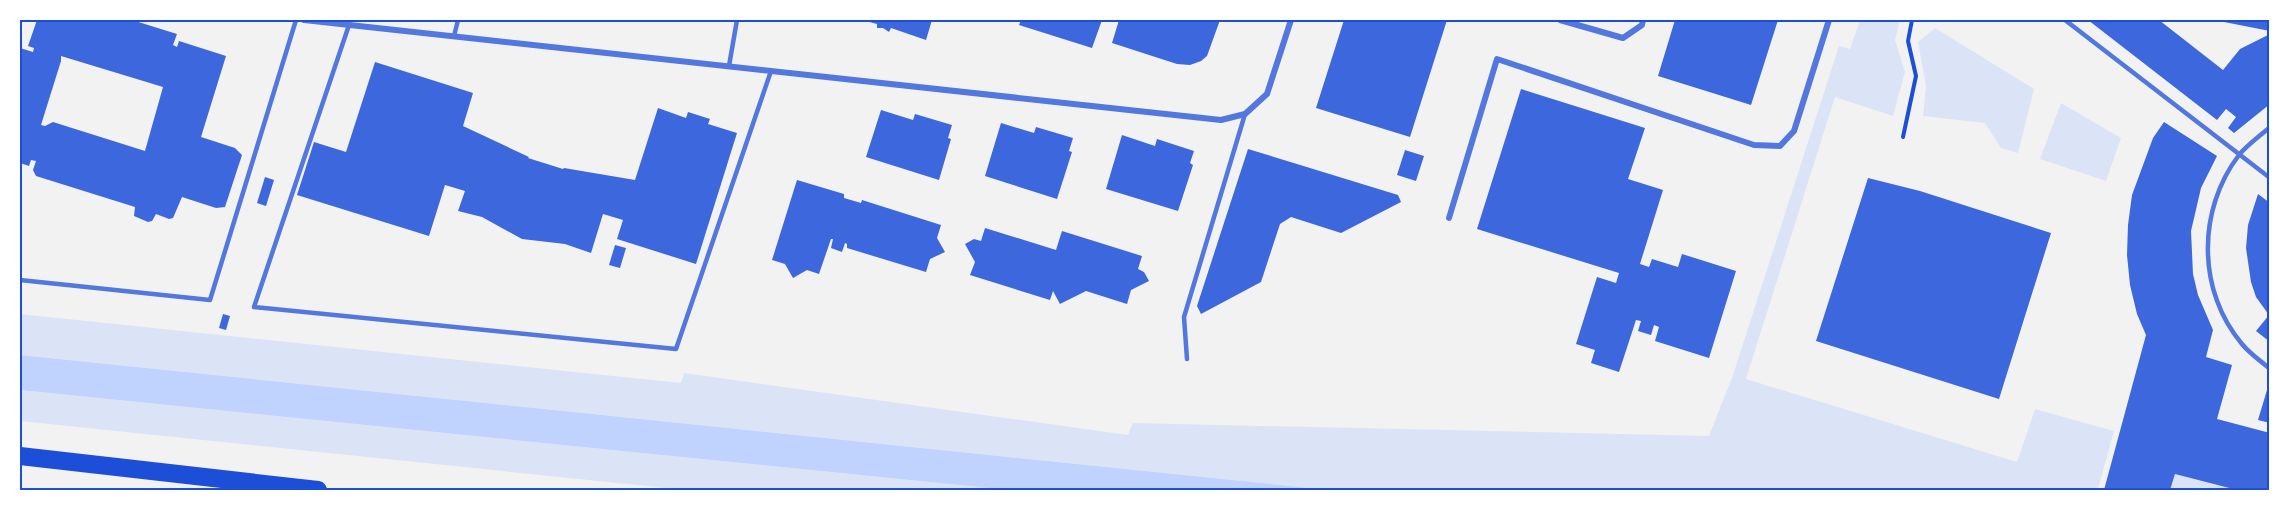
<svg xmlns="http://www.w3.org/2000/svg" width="2289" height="510" viewBox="0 0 2289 510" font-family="'Public Sans',sans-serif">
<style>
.green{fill:#dbe4f7}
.water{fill:#bfd3fe}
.building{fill:#3d67dc;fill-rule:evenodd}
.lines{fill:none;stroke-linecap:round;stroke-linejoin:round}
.path{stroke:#1d4ed8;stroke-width:4}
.service{stroke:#5277de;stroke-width:4.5}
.minor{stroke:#5277de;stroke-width:6}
.motorway{stroke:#1d4ed8;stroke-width:18}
.neatline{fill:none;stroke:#1d4ed8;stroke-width:2}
</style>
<rect width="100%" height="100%" fill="#f2f2f2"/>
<!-- green -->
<path class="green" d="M 1860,20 L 1900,20 L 1895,40 L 1905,72 L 1893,116 L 1835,97 L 1746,379 L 2017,462 L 2035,409 L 2114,431 L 2098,489 L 2102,490 L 1329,490 L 20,355 L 20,314 L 681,383 L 684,373 L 1128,435 L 1133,423 L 1709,436 L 1733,375 L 1839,46 L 1850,49 Z
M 1935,28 L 2034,89 L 2018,153 L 2001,148 L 1985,123 L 1923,116 L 1926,86 L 1918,42 Z
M 2061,103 L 2121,138 L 2106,181 L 2040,159 Z
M 20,390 L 1008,490 L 685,490 L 20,421 Z
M 2175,474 L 2237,490 L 2170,490 Z"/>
<!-- water -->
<path class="water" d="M 20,355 L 1329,490 L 1008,490 L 20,390 Z"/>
<!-- building -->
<path class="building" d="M 37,20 L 132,20 L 177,34 L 173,45 L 177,47 L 179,41 L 226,56 L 201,137 L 235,148 L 242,155 L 225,207 L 216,208 L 182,197 L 173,218 L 169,219 L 156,214 L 152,221 L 148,222 L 134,216 L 135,207 L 36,176 L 33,170 L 36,161 L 31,160 L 29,166 L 20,163 L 20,48 L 33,52 L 34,48 L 28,46 ZM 61,56 L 163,87 L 145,151 L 53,122 L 45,126 L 41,125 L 61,61 Z
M 862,20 L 932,20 L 926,40 L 891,28 L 889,32 L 883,28 L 877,28 L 877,24 Z
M 1021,20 L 1102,20 L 1092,48 L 1019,25 Z
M 1119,20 L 1220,20 L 1207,56 L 1201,61 L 1190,65 L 1177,64 L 1112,43 Z
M 1344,20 L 1447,20 L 1410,137 L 1316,108 Z
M 1675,20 L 1778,20 L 1751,105 L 1658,76 Z
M 2088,20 L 2159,20 L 2223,70 L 2240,49 L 2270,34 L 2270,104 L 2234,133 L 2228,128 L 2236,117 L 2226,109 L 2217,120 Z
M 2220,20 L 2270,20 L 2270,31 L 2219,21 Z
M 375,62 L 473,93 L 463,126 L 529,157 L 528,158 L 563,169 L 564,168 L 635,180 L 658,108 L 686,118 L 688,112 L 710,119 L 708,124 L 737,133 L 696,264 L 617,239 L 623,220 L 603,214 L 591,253 L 565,244 L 522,239 L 482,217 L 458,211 L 465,191 L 445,185 L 429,236 L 297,195 L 314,142 L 346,152 Z
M 1521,89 L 1645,128 L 1628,179 L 1663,190 L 1640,264 L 1649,267 L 1652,259 L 1678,267 L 1682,254 L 1736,271 L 1709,358 L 1655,341 L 1659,327 L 1654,325 L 1651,335 L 1638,331 L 1641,321 L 1636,320 L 1619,372 L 1591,363 L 1595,350 L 1576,344 L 1597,277 L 1616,283 L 1619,273 L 1477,229 Z
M 881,110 L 913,120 L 915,114 L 952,125 L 948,138 L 951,139 L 939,180 L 866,157 Z
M 2164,122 L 2217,156 L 2201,188 L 2191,231 L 2193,274 L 2198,295 L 2213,330 L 2206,357 L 2232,365 L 2217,419 L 2270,433 L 2270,490 L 2237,490 L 2175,474 L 2170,490 L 2104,490 L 2146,335 L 2137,314 L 2130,285 L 2127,255 L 2128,225 L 2132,195 L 2153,138 Z
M 1001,123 L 1034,133 L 1036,127 L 1073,138 L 1069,151 L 1072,152 L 1057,199 L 985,176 Z
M 1122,135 L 1155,146 L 1157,139 L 1194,151 L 1190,163 L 1193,165 L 1178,211 L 1106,189 Z
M 1248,149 L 1398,195 L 1401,202 L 1341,233 L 1291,217 L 1280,224 L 1261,282 L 1201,314 L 1197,306 Z
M 1405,150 L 1424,156 L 1416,181 L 1397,175 Z
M 265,177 L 274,180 L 266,206 L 257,203 Z
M 1868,178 L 1920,191 L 2051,233 L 1999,399 L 1816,341 Z
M 797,180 L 844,194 L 844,198 L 861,203 L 862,200 L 941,225 L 937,238 L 945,252 L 930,259 L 926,272 L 847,248 L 847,244 L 845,243 L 842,252 L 831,248 L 833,239 L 831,239 L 819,274 L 807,270 L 793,278 L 785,264 L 772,260 Z
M 2258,194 L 2270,203 L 2270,342 L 2256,331 L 2269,315 L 2256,297 L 2251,282 L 2246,248 L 2248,225 Z
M 985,228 L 1056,250 L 1062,231 L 1142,256 L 1138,269 L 1144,272 L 1149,281 L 1131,290 L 1127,304 L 1086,291 L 1060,304 L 1053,291 L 1050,300 L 970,275 L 975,262 L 965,244 L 974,239 L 981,241 Z
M 615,245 L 626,248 L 620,268 L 609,265 Z
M 223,314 L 230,316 L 226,330 L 219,328 Z
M 2270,380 L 2270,423 L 2258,420 Z"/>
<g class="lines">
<!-- path -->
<path class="path" d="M 1903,137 L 1916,76 L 1908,41 L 1912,20"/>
<!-- service -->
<path class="service" d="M 2065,20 L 2270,178
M 349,25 L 254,307 L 676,349 L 771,71
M 454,36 L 458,20
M 729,66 L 737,20
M 2270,127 C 2260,136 2247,145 2239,155 C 2197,210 2197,291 2242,344 C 2250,354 2261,361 2270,369
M 20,280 L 210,300 L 296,20
M 1187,359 L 1184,317 L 1245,114"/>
<!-- minor -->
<path class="minor" d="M 304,20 L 1221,120 L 1245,114 L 1267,94 L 1291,20
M 1560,20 L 1623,38 L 1642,25 L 1643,20
M 1449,218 L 1497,59 L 1754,145 L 1780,146 L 1794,131 L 1829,20"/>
<!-- motorway -->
<path class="motorway" d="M 20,456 L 318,490"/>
</g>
<!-- border -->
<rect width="2289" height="510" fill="none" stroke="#ffffff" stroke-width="42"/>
<rect x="21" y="21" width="2247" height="468" class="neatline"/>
</svg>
